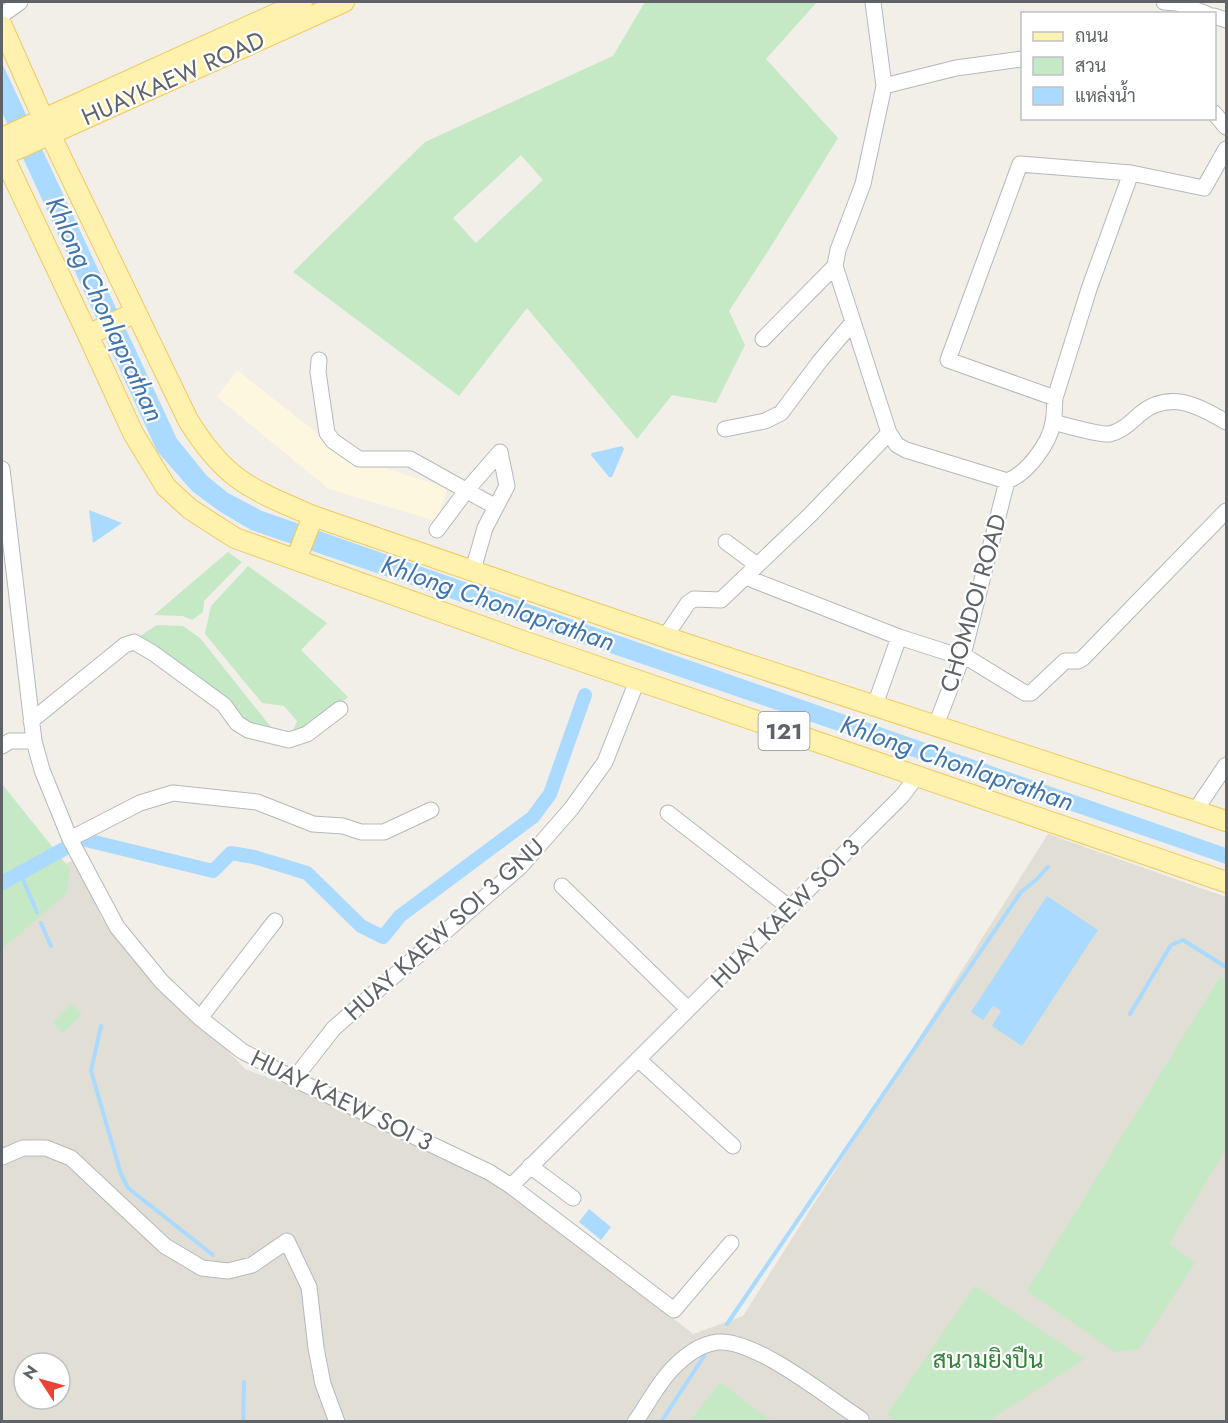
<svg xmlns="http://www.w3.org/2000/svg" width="1228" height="1423" viewBox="0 0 1228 1423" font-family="Jost,Sarabun,sans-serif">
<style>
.commercial{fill:#fef7e0}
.education{fill:#e1ded6;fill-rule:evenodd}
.green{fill:#c5e8c5;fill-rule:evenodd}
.water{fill:#aadaff}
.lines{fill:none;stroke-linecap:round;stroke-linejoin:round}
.stream{stroke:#aadaff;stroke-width:4}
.canal{stroke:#aadaff;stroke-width:14}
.minor-casing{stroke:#b5b8bc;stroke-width:17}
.major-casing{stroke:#f2c960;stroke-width:22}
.minor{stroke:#fff;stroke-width:15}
.major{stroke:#fff2af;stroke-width:20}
.labels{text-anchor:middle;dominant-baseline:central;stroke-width:4.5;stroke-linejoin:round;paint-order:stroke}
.shield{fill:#fff;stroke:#8f9295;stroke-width:1.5}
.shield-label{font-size:22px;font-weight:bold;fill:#5f6368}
.street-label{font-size:24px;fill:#5f6368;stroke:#fff}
.park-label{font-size:24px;fill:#348238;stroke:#fff}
.water-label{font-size:26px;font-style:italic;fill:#4174aa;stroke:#fff}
</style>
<rect width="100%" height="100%" fill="#f1efe8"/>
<!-- commercial -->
<path class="commercial" d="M 237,370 L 346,456 L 448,488 L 436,521 L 329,489 L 217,397 Z"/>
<!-- education -->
<path class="education" d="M 1048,834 L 1226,897 L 1226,1421 L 2,1421 L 2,899 L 75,859 L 102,919 L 245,1069 L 338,1104 L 505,1187 L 606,1265 L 693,1334 L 743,1316 ZM 24,1363 L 60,1363 L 60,1399 L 24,1399 Z"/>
<!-- green -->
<path class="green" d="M 645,2 L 817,2 L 766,59 L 838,138 L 770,248 L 729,311 L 745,345 L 716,403 L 672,395 L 637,439 L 527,308 L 459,396 L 293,272 L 425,142 L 613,56 ZM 521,155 L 543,180 L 476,243 L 453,218 Z
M 228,552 L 242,562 L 204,601 L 203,612 L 192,620 L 183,616 L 154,615 Z
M 248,566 L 327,623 L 301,650 L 348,697 L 304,731 L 292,733 L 297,721 L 284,706 L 262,703 L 205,634 L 211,606 Z
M 157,625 L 183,626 L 200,638 L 274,731 L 242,721 L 137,638 Z
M 2,784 L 70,869 L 67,893 L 2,949 Z
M 1220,977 L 1226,981 L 1226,1149 L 1169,1244 L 1195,1263 L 1139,1349 L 1115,1352 L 1027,1291 Z
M 71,1004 L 82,1014 L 63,1033 L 53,1023 Z
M 975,1286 L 1085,1359 L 988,1421 L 895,1421 L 887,1414 Z
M 720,1382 L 771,1421 L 690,1421 Z"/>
<!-- water -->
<path class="water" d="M 2,63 L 177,439 L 207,476 L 228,493 L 262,511 L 1226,848 L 1226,864 L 251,530 L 219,511 L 192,491 L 157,451 L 2,112 Z
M 622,446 L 624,449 L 612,477 L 609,477 L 591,455 L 592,453 Z
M 89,510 L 122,523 L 93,543 Z
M 1047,896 L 1098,930 L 1022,1046 L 992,1026 L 1001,1011 L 993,1006 L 983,1020 L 971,1012 Z
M 589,1209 L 611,1227 L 601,1240 L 579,1222 Z"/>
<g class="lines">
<!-- stream -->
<path class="stream" d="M 20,873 L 37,912
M 41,923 L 51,946
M 1130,1014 L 1171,945 L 1183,940 L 1226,967
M 101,1026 L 91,1071 L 121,1174 L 128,1188 L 213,1255
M 727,1324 L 1021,892 L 1036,880 L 1048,867
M 243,1422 L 244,1382
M 661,1422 L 704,1356"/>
<!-- canal -->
<path class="canal" d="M 2,883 L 82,839 L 213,871 L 231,853 L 254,857 L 307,873 L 361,926 L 383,937 L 400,916 L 533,817 L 550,794 L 585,695"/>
<defs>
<path id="minor" d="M 873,2 L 884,86 L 863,184 L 838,250 L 835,266 L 889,433 L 897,445 L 906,450 L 1007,481 C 1027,474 1050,443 1053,422 C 1055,414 1054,406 1055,398 L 948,360 L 1020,164 L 1131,173 L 1089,289 L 1055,398
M 1164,2 L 1177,3 L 1207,14
M 2,15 L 20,2
M 1214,16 L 1226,20
M 884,86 L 956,68 L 1022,59
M 1214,113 L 1226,127
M 1131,173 L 1204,188 L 1226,149
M 763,339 L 835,266
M 319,360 L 318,372 L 327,433 L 333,441 L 359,459 L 410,459 L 496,507
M 1053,422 C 1065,425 1099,435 1109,434 C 1121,432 1131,422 1140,414 C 1169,390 1198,405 1226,422
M 725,429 L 765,421 L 781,413 L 820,361 L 853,322
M 2,469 L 34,741 L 42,770 L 70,839 L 117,927 L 162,982 L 200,1018 L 242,1051 L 294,1079 L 489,1172 L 511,1186 L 674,1310 L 731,1243
M 437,530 L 466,491 L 500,452 L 507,486 L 485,528 L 473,570
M 726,542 L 757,565
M 753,580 L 899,637 L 952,654
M 665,637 L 688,603 L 694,599 L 721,600 L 810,515 L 889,433
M 963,655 L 1025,693 L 1031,693 L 1065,661 L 1078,661 L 1083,658 L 1226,511
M 875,705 L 899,637
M 31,721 L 125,645 L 134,642 L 153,653 L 224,705 L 237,723 L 248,730 L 289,740 L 307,734 L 340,709
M 936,725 L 963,655 L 1007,481
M 2,746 L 10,741 L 34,741
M 1195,811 L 1226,765
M 668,813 L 790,908
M 70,839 L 140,803 L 173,793 L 257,802 L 313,824 L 343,826 L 361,832 L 384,832 L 431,810
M 562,886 L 688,1009
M 200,1018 L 275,921
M 638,1059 L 733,1146
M 294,1079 L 334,1028 L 521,866 L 571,809 L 605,762 L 637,681
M 2,1157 L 23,1148 L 46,1148 L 71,1158 L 165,1246 L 202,1268 L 228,1271 L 252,1265 L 287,1241 L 309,1287 L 316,1348 L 323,1384 L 337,1422
M 530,1166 L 573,1198
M 511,1186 L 902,796 L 917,776
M 635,1422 C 648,1404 659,1381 675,1366 C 687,1354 701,1344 718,1342 C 756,1339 828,1398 861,1419"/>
<path id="major" d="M 2,26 L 50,134 L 188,420 C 225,480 250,489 313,516 L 665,637 L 1226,821
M 2,138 L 302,2
M 2,153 L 88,335 L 133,433 L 166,487 L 190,509 L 235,538 L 520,640 L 1226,882
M 2,156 L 344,2
M 88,335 L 136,312
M 296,560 L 313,516"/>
</defs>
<!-- minor casing -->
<use href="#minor" class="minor-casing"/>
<!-- major casing -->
<use href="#major" class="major-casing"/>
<!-- minor -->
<use href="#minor" class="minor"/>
<!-- major -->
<use href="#major" class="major"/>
</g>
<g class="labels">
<!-- shield labels -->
<rect class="shield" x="758.5" y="712" width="51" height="38" rx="4.5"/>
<g class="shield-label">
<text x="784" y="731">121</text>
</g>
<!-- street labels -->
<g class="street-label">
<text transform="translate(173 78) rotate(-24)">HUAYKAEW ROAD</text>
<text transform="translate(973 603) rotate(-74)">CHOMDOI ROAD</text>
<text transform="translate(785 913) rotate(-45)">HUAY KAEW SOI 3</text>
<text transform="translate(444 929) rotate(-42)">HUAY KAEW SOI 3 GNU</text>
<text transform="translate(342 1100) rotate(26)">HUAY KAEW SOI 3</text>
</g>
<!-- park labels -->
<g class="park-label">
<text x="988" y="1359">สนามยิงปืน</text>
</g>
<!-- water labels -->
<g class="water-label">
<text transform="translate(105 309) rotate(65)">Khlong Chonlaprathan</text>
<text transform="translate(498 603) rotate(19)">Khlong Chonlaprathan</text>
<text transform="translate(957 763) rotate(19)">Khlong Chonlaprathan</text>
</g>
</g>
<!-- border -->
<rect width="1228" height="1423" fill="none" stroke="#5f6368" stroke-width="6"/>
<!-- legend -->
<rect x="1021" y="12" width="195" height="108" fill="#ffffff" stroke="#bfc1c3" stroke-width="1.5"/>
<rect x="1033" y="32" width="30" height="9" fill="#fff2af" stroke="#bfc1c3" stroke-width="1.5"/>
<text x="1075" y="42" font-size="18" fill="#5f6368">ถนน</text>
<rect x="1033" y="57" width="30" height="18" fill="#c5e8c5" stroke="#bfc1c3" stroke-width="1.5"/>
<text x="1075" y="72" font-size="18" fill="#5f6368">สวน</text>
<rect x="1033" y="87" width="30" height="18" fill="#aadaff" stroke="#bfc1c3" stroke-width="1.5"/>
<text x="1075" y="102" font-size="18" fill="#5f6368">แหล่งน้ำ</text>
<!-- north arrow -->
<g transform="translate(42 1381) rotate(306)"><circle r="28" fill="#ffffff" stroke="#bfc1c3" stroke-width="1.5"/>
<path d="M0-4.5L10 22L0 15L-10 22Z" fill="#ea4335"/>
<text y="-9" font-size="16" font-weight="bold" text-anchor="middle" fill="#5f6368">N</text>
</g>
</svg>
